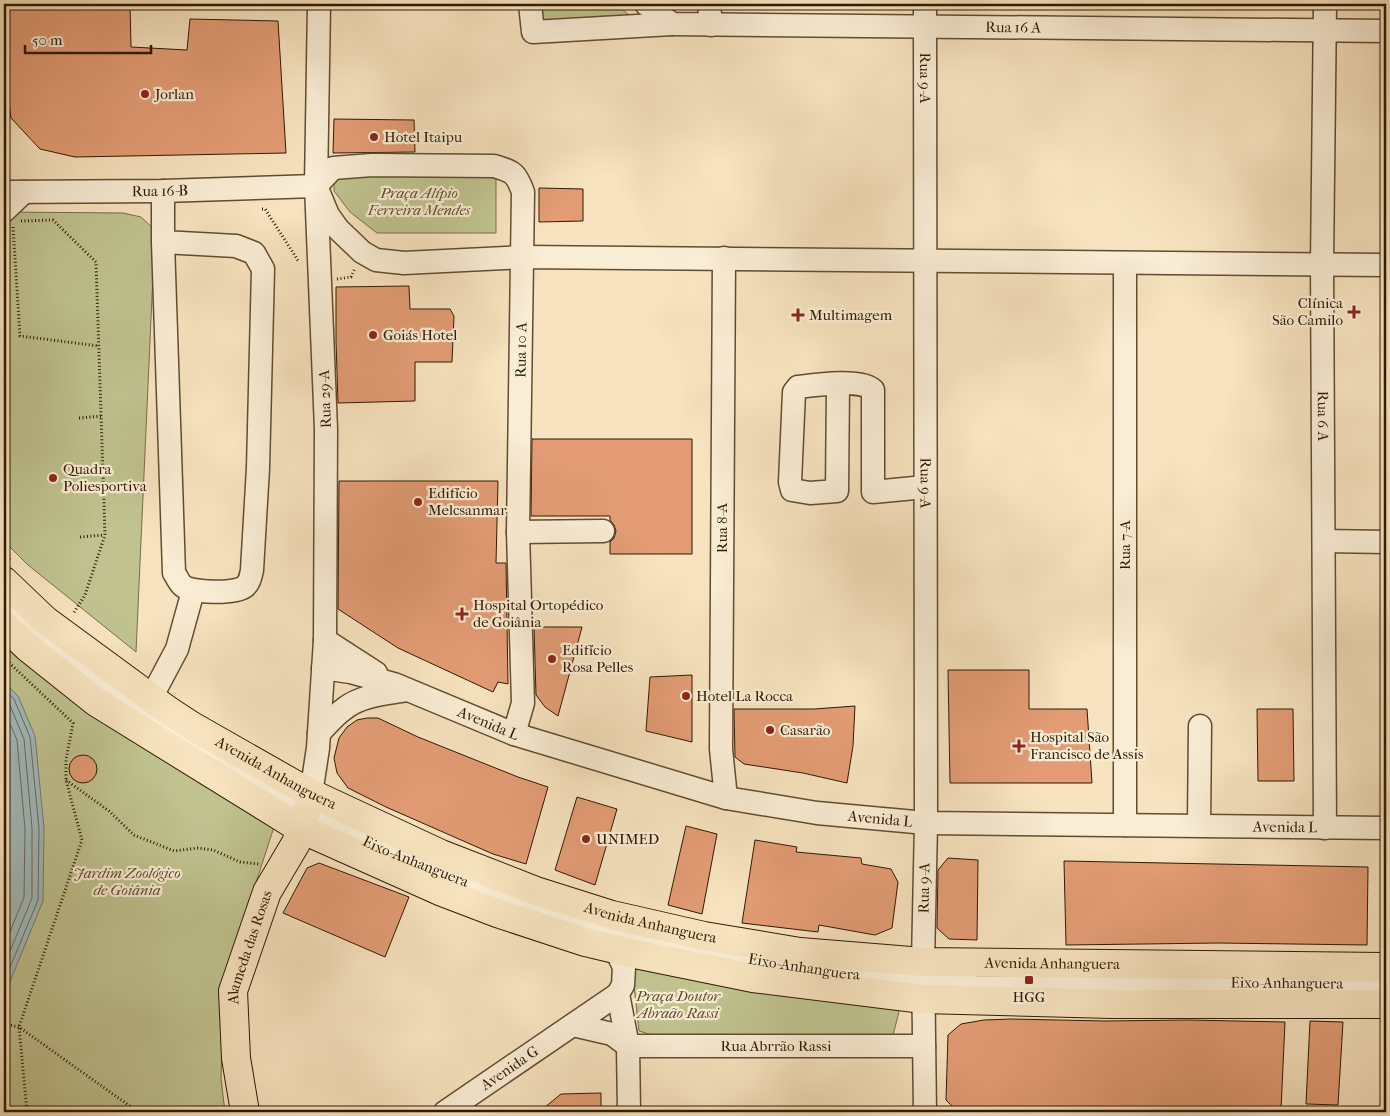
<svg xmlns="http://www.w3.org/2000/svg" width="1390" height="1116" viewBox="0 0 1390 1116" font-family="'IM FELL French Canon',serif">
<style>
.green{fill:#c0c390;stroke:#786e48}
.water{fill:#a2bbbd;stroke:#747a72}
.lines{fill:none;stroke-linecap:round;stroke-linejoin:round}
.shore{stroke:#696a5f;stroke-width:1}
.building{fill:#e39c75;stroke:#301901}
.minor-casing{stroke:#624c30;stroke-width:25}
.major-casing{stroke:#301901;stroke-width:30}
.path{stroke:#301901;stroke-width:3;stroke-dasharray:1 2.5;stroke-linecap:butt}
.minor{stroke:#faedd5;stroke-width:22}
.major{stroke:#f7e3bf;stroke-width:28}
.poi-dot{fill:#8f2418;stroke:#faedd5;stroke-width:2}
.labels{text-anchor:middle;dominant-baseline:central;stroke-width:4.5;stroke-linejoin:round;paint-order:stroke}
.street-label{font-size:15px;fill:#301901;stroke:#faedd5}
.poi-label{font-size:15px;fill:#301901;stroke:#faedd5;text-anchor:start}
.park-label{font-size:15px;font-style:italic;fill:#5b4c2c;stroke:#faedd5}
</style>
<rect width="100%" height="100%" fill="#f7e3bf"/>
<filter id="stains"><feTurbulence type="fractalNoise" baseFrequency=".004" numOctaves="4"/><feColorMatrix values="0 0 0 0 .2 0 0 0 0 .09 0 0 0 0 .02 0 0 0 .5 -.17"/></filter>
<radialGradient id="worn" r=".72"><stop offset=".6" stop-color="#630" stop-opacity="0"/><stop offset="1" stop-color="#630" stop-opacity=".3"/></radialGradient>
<!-- green -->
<path class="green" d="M 536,4 L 616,4 L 641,25 L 537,23 Z
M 334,169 L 496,171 L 496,233 L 377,233 L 350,212 L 334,191 Z
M 4,212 L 123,213 L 141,217 L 155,230 L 136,652 L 28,565 L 4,541 Z
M 4,641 L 274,827 L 224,981 L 221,1079 L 225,1112 L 4,1112 Z
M 631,960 L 890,1000 L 899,1012 L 891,1043 L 671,1041 L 639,1031 Z"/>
<!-- water -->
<path class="water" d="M 4,682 L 18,696 L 35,736 L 44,828 L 43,901 L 4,996 Z"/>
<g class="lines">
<!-- shore -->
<path class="shore" d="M 4,689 L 14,699 L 30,737 L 39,828 L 38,900 L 4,982
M 4,698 L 9,703 L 24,739 L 32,828 L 32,898 L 4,966
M 4,710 L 17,740 L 25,829 L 24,897 L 4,947"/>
</g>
<!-- building -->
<path class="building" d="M 4,4 L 130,4 L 131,47 L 187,50 L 190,19 L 278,21 L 286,153 L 75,157 L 40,149 L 11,118 L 4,70 Z
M 334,119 L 414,120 L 415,152 L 333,153 Z
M 539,188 L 583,189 L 583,221 L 539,222 Z
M 409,286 L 410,309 L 450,309 L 454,316 L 452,362 L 415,362 L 415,401 L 338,403 L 336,341 L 336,287 Z
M 532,439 L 692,439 L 692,554 L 610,554 L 610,542 L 614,538 L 616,531 L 614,525 L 610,520 L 610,516 L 531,516 Z
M 339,481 L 498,481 L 496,563 L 506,563 L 508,684 L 498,682 L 493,692 L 398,648 L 338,609 Z
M 534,627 L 582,627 L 558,716 L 545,707 L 536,695 Z
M 948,670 L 1029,670 L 1029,709 L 1087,709 L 1092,783 L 950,783 Z
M 692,675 L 692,742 L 646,731 L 650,677 Z
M 855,706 L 853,746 L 847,783 L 803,773 L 744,764 L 735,757 L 734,709 L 814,709 Z
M 1257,709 L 1293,709 L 1294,781 L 1258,781 Z
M 367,718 L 378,718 L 418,737 L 518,777 L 548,787 L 526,864 L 493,854 L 386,807 L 348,788 L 337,773 L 334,758 L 339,738 L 347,727 L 357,720 Z
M69 769a14 14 0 1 1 28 0a14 14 0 1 1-28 0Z
M 577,797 L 617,809 L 595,885 L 555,870 Z
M 686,826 L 717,834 L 702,914 L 668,905 Z
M 755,840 L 797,847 L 796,852 L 861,858 L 862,864 L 891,869 L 898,882 L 892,928 L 875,935 L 819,925 L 818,932 L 742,923 Z
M 948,858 L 978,860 L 977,940 L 949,939 L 937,928 L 938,870 Z
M 1064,861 L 1368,867 L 1367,945 L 1218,943 L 1066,945 Z
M 319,863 L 409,897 L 385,957 L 283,913 L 307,868 Z
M 1011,1019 L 1106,1021 L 1188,1020 L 1285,1022 L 1281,1109 L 1185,1107 L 1039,1109 L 958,1112 L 946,1100 L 948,1035 L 961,1024 L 984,1020 Z
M 1310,1021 L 1343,1022 L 1338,1105 L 1306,1104 Z
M 601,1093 L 601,1112 L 539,1112 L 561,1094 Z"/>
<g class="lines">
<defs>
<g id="minor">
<path d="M 530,4 L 533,32 L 672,24"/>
<path id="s1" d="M 646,4 L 672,24 L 1386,31"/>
<path d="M 709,4 L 711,25"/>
<path id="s2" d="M 925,4 L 926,823 L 923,962 L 925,1112"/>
<path id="s3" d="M 1325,4 L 1322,265 L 1325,828"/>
<path d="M 316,186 L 328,215 L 338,229 L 362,252 L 376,260 L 404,263 L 523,257 L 1386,265"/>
<path d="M 316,186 L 333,168 L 372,165 L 494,166 C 514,172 516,173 523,192 L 518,532 L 523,703 L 514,734"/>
<path d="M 163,191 L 163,242 L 174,573 C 177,577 179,583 183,586 C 192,593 234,594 244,587 C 249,584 251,576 252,570 L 258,468 L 263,269 L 254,253 L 236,246 L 163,242"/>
<path id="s4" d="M 4,192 L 163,191 L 316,186"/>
<path d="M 4,211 L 24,192"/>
<path d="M 724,258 L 721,749 L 726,798"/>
<path d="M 838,384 L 837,491 L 810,493 L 792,490 L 790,482 L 794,392 L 798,387 C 814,385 862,378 873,390 L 873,492 L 925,487"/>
<path d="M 518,532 L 603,531"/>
<path d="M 1324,541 L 1386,542"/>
<path id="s5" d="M 4,604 L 91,678 L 164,726 L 306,812 L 378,847 L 515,901 L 608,930 L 685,947 L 769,962 L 847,974 L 887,975"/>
<path d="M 325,640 L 376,673"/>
<path id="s6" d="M 323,668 L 350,672 L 394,684 L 514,734 L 726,798 L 817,813 L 926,823 L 1386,828"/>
<path d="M 151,698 L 177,649 L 193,591"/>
<path d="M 319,733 C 327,725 334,716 344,709 C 361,695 386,694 407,690"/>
<path d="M 311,794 L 318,748 L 325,640 L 326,429 L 316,186 L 319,4"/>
<path d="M 1125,825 L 1125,264"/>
<path d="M 1199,825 L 1200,726"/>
<path d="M 616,950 L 624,967 L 623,985 L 618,994 L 628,1046 L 629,1112"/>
<path id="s7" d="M 935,973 L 887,975 L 976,987 L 1120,988 L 1187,982 L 1386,984"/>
<path d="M 1127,974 L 1187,982"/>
<path d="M 573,1025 L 612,1034 L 628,1046"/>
<path id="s8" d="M 628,1046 L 924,1046"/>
<path id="s9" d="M 445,1112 L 618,994"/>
</g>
<g id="major">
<path id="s10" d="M 4,581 L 45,620 L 169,711 L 192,726 L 308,792 L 441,854 L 536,891 L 612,915 L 704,936 L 800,952 L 923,962 L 1386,967"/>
<path d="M 4,625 L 27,647 L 96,702 L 301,829 L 442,892 L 497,913 L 585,942 L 635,954 L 753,978 L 923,999 L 1111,1004 L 1386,1004"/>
<path id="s11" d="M 245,1112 L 236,1058 L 233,991 L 267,892 L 296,843 L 306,812"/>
</g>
</defs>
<!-- minor casing -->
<use href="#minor" class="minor-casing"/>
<!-- major casing -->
<use href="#major" class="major-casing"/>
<!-- path -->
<path class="path" d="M 262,209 L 265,209 L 299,262
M 21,221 L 53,220 L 96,262 L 105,535 L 85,595 L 73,614
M 13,227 L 20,336 L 99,346
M 337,279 L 351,277 L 355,268
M 79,418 L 102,416
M 80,537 L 104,535
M 4,555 L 10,560
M 4,658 L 73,723 L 66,760 L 66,780 L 82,840 L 19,1027 L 27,1112
M 66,780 L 109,811 L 134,835 L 174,851 L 198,848 L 213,850 L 240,862 L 259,864
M 4,1024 L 19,1027 L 138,1112"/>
<!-- minor -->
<use href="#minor" class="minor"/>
<!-- major -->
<use href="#major" class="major"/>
</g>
<!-- markers -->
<g class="poi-dot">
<circle cx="145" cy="94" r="5"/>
<circle cx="374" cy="137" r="5"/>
<path d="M1351.5 304.5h5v5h5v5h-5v5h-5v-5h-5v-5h5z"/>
<path d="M795.5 307.5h5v5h5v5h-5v5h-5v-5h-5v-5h5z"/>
<circle cx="373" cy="335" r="5"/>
<circle cx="53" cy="478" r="5"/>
<circle cx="418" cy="502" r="5"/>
<path d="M459.5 606.5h5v5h5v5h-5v5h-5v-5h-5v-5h5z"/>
<circle cx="552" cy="659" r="5"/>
<circle cx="686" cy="696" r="5"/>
<circle cx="770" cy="730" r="5"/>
<path d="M1016.5 738.5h5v5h5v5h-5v5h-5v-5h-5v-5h5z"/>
<circle cx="586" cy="839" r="5"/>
<rect x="1024" y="975" width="10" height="10" rx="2.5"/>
</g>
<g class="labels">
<!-- street labels -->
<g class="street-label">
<text stroke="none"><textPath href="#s1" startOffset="374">Rua 16 A</textPath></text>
<text stroke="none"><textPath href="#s2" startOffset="74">Rua 9-A</textPath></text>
<text stroke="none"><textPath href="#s4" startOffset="156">Rua 16-B</textPath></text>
<text transform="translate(521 350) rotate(-89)">Rua 10 A</text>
<text transform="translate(325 399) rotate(-92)">Rua 29-A</text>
<text stroke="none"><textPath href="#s3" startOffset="412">Rua 6 A</textPath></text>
<text stroke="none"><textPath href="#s2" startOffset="479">Rua 9-A</textPath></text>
<text transform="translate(722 528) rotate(-90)">Rua 8-A</text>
<text transform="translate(1125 545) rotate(-90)">Rua 7-A</text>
<text stroke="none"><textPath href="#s6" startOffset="175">Avenida L</textPath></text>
<text stroke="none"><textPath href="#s10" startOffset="334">Avenida Anhanguera</textPath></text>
<text stroke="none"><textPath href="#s6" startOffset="580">Avenida L</textPath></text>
<text stroke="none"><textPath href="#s6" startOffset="985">Avenida L</textPath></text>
<text stroke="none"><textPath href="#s5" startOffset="488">Eixo-Anhanguera</textPath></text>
<text transform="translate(924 888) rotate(-89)">Rua 9-A</text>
<text stroke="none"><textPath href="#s10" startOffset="739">Avenida Anhanguera</textPath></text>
<text stroke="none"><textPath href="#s11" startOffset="168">Alameda das Rosas</textPath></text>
<text stroke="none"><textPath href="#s10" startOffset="1144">Avenida Anhanguera</textPath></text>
<text stroke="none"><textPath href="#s5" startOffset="892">Eixo-Anhanguera</textPath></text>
<text stroke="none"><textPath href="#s7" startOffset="449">Eixo-Anhanguera</textPath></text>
<text stroke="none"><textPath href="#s8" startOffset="148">Rua Abrrão Rassi</textPath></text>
<text stroke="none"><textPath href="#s9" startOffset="78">Avenida G</textPath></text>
</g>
<!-- poi labels -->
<g class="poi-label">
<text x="155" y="94">Jorlan</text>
<text x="384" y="137">Hotel Itaipu</text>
<text x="1343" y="303" text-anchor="end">Clínica<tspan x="1343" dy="17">São Camilo</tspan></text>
<text x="809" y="315">Multimagem</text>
<text x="383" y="335">Goiás Hotel</text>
<text x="63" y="469">Quadra<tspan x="63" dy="17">Poliesportiva</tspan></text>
<text x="428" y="493">Edifício<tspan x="428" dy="17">Melcsanmar</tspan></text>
<text x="473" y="605">Hospital Ortopédico<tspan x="473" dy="17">de Goiânia</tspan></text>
<text x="562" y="650">Edifício<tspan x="562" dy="17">Rosa Pelles</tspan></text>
<text x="696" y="696">Hotel La Rocca</text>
<text x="780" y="730">Casarão</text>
<text x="1030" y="737">Hospital São<tspan x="1030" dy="17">Francisco de Assis</tspan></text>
<text x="596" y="839">UNIMED</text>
<text x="1029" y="997" text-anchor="middle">HGG</text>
</g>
<!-- park labels -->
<g class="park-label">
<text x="419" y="193">Praça Alípio<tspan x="419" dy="17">Ferreira Mendes</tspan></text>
<text x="127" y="873">Jardim Zoológico<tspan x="127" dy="17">de Goiânia</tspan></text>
<text x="678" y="996">Praça Doutor<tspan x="678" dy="17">Abraão Rassi</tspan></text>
</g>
</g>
<!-- margin -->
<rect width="1390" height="1116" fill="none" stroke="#f7e3bf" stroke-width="20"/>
<rect x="5" y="5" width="1380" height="1106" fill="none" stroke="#301901" stroke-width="2.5"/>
<rect x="10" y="10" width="1370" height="1096" fill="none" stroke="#301901"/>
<!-- scale -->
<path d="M25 45v8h126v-8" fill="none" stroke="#301901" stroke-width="2.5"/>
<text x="32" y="45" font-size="15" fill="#301901" stroke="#faedd5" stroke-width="4" paint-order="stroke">50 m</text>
<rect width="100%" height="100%" filter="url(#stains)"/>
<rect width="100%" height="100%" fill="url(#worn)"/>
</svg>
